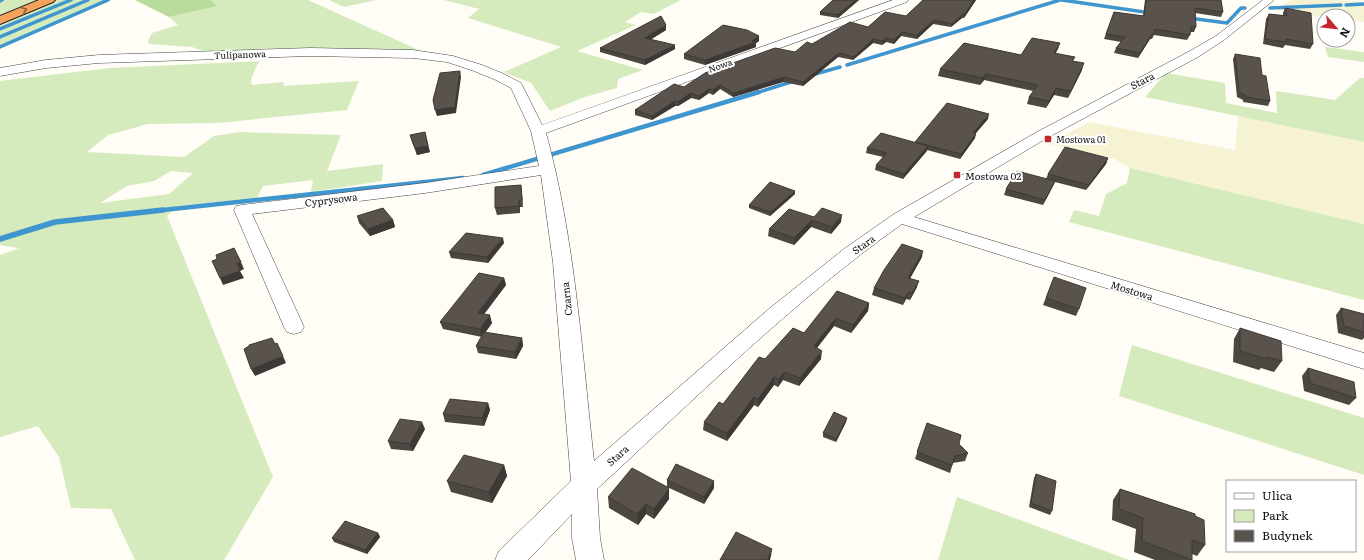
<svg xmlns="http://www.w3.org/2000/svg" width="1364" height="560" viewBox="0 0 1364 560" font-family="Literata,serif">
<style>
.farmland{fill:#f6f3d4}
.green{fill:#d5ebbd;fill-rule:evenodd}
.forest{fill:#b9dc9c}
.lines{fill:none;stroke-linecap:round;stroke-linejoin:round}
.stream-far2{stroke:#3f96cf;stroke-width:3.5}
.stream-far1{stroke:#3f96cf;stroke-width:4.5}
.stream{stroke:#3f96cf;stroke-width:5.5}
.minor-casing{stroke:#444;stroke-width:1}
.highway-casing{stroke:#222;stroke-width:2}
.minor{fill:#fff;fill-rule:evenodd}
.highway{fill:#f5a25d;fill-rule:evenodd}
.wall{fill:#4d4742}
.shaded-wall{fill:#3f3936}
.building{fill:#5a524d;stroke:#3f3936}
.oneway{stroke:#8e613b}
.poi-dot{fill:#c4262e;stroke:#fff;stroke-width:1.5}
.labels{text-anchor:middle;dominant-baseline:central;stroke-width:4;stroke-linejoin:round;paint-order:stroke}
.far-street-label{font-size:9px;fill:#111;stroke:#fff}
.far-poi-label{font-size:9px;fill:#111;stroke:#fff;text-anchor:start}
.street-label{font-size:10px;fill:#111;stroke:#fff}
.poi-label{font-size:10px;fill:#111;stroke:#fff;text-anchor:start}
</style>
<rect width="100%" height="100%" fill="#fffdf5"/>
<!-- farmland -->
<path class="farmland" d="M 1290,0 L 1336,0 L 1364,2 L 1364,22 L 1348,20 L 1348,16 L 1324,17 L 1277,10 Z
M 1238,116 L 1364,142 L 1364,224 L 1130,168 L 1115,159 L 1049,144 L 1089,122 L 1235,150 Z"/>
<!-- green -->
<path class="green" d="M 0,0 L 112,0 L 0,48 Z
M 211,0 L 308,0 L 423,52 L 391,49 L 270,50 L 206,52 L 192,47 L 149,44 L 148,41 L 152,33 L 178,25 L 169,17 L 216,6 Z
M 329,0 L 376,0 L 344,7 Z
M 444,0 L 681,0 L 654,14 L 641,12 L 625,22 L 636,25 L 577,51 L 643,70 L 618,79 L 617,88 L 585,97 L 550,111 L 531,83 L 504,72 L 561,47 L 468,18 L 479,9 Z
M 1325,47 L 1364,52 L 1364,62 L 1328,57 Z
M 259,61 L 251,79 L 252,85 L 284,82 L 283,86 L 359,81 L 347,110 L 218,123 L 148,124 L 108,135 L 87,152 L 184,157 L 214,136 L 240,132 L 341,135 L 327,171 L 383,164 L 382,181 L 311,192 L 313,180 L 263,186 L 257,198 L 177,206 L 167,216 L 273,477 L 224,560 L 135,560 L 111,509 L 71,508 L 59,457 L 38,426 L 0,437 L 0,255 L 19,248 L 0,245 L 0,81 L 110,68 ZM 171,171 L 193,173 L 169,194 L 100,203 L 127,186 L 154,181 Z
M 1166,73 L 1225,83 L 1226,103 L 1277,113 L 1276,91 L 1335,100 L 1360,78 L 1364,78 L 1364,142 L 1145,97 Z
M 1130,168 L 1364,224 L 1364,300 L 1069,222 L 1074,210 L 1099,216 L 1106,194 L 1127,183 Z
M 1132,345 L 1364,418 L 1364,475 L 1119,396 Z
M 957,497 L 1129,560 L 938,560 Z"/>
<!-- forest -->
<path class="forest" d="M 135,0 L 211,0 L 217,6 L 169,17 Z"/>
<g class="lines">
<!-- stream-far2 -->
<path class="stream-far2" d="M 1062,0 L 1151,13
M 0,1 L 2,0
M 1346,5 L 1364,4
M 1270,8 L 1341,5
M 1189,18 L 1227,23 L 1241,8 L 1245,8
M 0,29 L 71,0
M 0,37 L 88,0
M 0,47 L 108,0
M 847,65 L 1060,0
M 812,75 L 840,67
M 756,93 L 794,81"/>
<!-- stream-far1 -->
<path class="stream-far1" d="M 483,175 L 759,92
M 154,211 L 463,178"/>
<!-- stream -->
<path class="stream" d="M 0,239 L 55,222 L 163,210"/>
<defs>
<path id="minor" d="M 893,0 L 908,0 L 907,2 L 546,133 C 575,238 582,353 594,461 L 770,308 L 844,249 L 894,214 L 1037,132 L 1190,51 L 1216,36 L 1263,0 L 1274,0 L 1224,40 L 1198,57 L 1047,138 L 914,217 L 1364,353 L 1364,369 L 902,224 C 792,302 696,398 597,489 L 600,538 L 604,560 L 576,560 L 572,538 L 572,514 L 528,560 L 495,560 L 499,551 L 571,481 L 553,262 L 541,175 L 425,193 L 252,214 L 304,327 L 301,332 L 294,334 L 287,332 L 284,327 L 234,210 L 236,206 L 242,205 L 425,183 L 539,166 L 531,131 L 511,88 L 496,80 L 474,71 L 447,62 L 413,58 L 310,56 L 99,63 L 46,68 L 0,76 L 0,68 L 46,60 L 99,55 L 310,48 L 413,50 L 453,56 L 482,65 L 504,74 L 521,83 L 542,125 Z"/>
<path id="highway" d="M 39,0 L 55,0 L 53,2 L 0,24 L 0,16 Z"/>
</defs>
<!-- minor casing -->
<use href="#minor" class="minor-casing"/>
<!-- highway casing -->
<use href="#highway" class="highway-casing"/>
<!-- minor -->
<use href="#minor" class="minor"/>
<!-- highway -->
<use href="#highway" class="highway"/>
</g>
<!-- wall -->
<path class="wall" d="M 833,0 L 859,0 L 838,18 L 820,15 L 820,12 Z
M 923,0 L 976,0 L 964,18 L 962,18 L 951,27 L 933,24 L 917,39 L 901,36 L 894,44 L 886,42 L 882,45 L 873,43 L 853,60 L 838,57 L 803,86 L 783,82 L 733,97 L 720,89 L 713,95 L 709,93 L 699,100 L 691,98 L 678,106 L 675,106 L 652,120 L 635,115 L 635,110 L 684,87 L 795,52 L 812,44 L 906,16 Z
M 1145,0 L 1221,0 L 1223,12 L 1221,17 L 1195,13 L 1196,27 L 1194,32 L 1190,32 L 1190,35 L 1187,40 L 1154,35 L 1152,39 L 1150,39 L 1138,58 L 1114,53 L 1116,48 L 1121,42 L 1104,39 L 1114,12 L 1143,16 Z
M 1285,8 L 1313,44 L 1310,49 L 1285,45 L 1283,48 L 1263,44 L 1266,19 L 1269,14 L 1283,16 L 1283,13 Z
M 666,25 L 666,30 L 650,40 L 675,49 L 645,65 L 600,52 L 600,48 Z
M 759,36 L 759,41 L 756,43 L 756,47 L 705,65 L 684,59 L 684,54 Z
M 1060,43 L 1055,54 L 1075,57 L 1073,61 L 1082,70 L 1068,98 L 1054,95 L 1046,108 L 1027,104 L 1029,97 L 1033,91 L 984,80 L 980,85 L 938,76 L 940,69 L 1021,55 Z
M 1235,54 L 1262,75 L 1270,101 L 1268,106 L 1243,102 L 1243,100 L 1237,97 L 1233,59 Z
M 988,119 L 975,133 L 975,138 L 960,159 L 927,150 L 903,179 L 875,170 L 876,165 L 883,157 L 866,153 L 867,148 L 915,142 Z
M 410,135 L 430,152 L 417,155 L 412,142 Z
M 1108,158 L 1106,164 L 1086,190 L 1055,182 L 1053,186 L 1043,205 L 1004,195 L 1006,189 L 1046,179 L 1048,174 Z
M 521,185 L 523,207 L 520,207 L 520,213 L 497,215 L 495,208 Z
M 795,194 L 770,216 L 749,208 L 749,205 Z
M 357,216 L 393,220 L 395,227 L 370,236 L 359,223 Z
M 814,217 L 841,222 L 831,234 L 811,227 L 794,245 L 768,236 L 769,229 Z
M 504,243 L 488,263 L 451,258 L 449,252 Z
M 922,257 L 910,278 L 917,287 L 910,300 L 906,299 L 903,305 L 872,295 L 874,288 Z
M 1054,277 L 1079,309 L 1076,316 L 1043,305 Z
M 504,278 L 506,285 L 484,314 L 492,323 L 485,333 L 522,338 L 523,346 L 516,359 L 478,353 L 476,346 L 482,337 L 443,329 L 440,322 Z
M 869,303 L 868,311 L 851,333 L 834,326 L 817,348 L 821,359 L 799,386 L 783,380 L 778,387 L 774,385 L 758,407 L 754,405 L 727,441 L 703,430 L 704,422 L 723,404 L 765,359 L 804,333 Z
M 1341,308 L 1364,314 L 1364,338 L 1362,340 L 1338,333 L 1336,315 Z
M 1240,328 L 1282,361 L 1274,372 L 1261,368 L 1259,370 L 1233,362 L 1234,339 Z
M 1308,368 L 1356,398 L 1349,405 L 1304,391 L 1302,376 Z
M 488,403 L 490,410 L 484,426 L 445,422 L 443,414 Z
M 846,422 L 836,442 L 823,437 L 823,433 Z
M 927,423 L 959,444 L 968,453 L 965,461 L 953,463 L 950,473 L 915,459 Z
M 425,429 L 413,451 L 391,449 L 388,441 Z
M 504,465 L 507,476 L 492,503 L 451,492 L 447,481 Z
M 1036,474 L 1052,511 L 1050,515 L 1029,507 L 1034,478 Z
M 667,480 L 714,481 L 714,488 L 704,504 L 667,487 Z
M 1120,489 L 1195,516 L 1205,545 L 1197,556 L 1192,554 L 1192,560 L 1155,560 L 1134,552 L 1136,529 L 1112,520 L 1113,500 Z
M 608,497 L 669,499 L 654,519 L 646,514 L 638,525 L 609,508 Z
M 378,533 L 380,537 L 367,554 L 334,542 L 332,538 Z"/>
<!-- shaded-wall -->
<path class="shaded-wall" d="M 856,0 L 859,0 L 838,18 L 838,15 Z
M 974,0 L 976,0 L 964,18 L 965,14 Z
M 963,14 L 962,18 L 951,27 L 952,24 Z
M 934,20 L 933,24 L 917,39 L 917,35 Z
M 666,25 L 666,30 L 645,43 L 645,38 Z
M 902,32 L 901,36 L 894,44 L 894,40 Z
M 1152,34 L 1150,39 L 1138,58 L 1140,53 Z
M 759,36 L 759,41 L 756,43 L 756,47 L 705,65 L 705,60 L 752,41 Z
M 887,38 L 886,42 L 882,45 L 883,41 Z
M 873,39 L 873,43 L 853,60 L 854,57 Z
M 1060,43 L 1058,49 L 1052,60 L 1054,53 Z
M 675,45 L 675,49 L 645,65 L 645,60 Z
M 839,53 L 838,57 L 803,86 L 803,82 Z
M 1084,63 L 1082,70 L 1068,98 L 1071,91 Z
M 460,71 L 461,77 L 456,113 L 437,116 L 435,110 Z
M 986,74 L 984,80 L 980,85 L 982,78 Z
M 784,77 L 783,82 L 733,97 L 734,93 Z
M 720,85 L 720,89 L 713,95 L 713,90 Z
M 1056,88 L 1054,95 L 1046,108 L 1049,101 Z
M 709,89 L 709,93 L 699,100 L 699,96 Z
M 691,93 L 691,98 L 678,106 L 678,102 Z
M 675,101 L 675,106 L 652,120 L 652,116 Z
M 989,114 L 988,119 L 972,138 L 973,133 Z
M 425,132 L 430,152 L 417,155 L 415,148 Z
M 976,134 L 975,138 L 960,159 L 961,154 Z
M 928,146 L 927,151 L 903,179 L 904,174 Z
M 1108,158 L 1106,164 L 1086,190 L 1089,185 Z
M 1055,181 L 1053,186 L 1043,205 L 1045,200 Z
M 521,185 L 522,192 L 523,207 L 522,200 Z
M 795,191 L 795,194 L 770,216 L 771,212 Z
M 519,200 L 520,207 L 520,213 L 519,206 Z
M 842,215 L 841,222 L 831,234 L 832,227 Z
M 393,220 L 395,227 L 370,236 L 368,229 Z
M 812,220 L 811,227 L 794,245 L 794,238 Z
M 503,238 L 504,243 L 488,263 L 487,257 Z
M 923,251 L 922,257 L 907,284 L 908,278 Z
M 241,262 L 244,269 L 240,271 L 244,278 L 223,285 L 220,278 L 237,263 Z
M 504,278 L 506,285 L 479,321 L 478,313 Z
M 919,281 L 917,287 L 910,300 L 912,293 Z
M 908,292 L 906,299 L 903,305 L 905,298 Z
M 869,303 L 868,311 L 851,333 L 853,325 Z
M 490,315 L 492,323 L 482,337 L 480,329 Z
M 836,318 L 834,326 L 812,354 L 814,346 Z
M 522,338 L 523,346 L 516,359 L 515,352 Z
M 822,351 L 821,359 L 799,386 L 800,378 Z
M 283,356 L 286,363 L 255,376 L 251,369 Z
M 784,372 L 783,380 L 778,387 L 779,379 Z
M 774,377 L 774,385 L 758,407 L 758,399 Z
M 754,397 L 754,405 L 727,441 L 727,433 Z
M 488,403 L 490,410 L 484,426 L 482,418 Z
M 847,418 L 846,422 L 836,442 L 836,439 Z
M 422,422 L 425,429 L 413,451 L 410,444 Z
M 504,465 L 507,476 L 492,503 L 489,492 Z
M 714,481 L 714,488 L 704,504 L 704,497 Z
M 669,488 L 669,499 L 654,519 L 654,509 Z
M 646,504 L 646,514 L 638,525 L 637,514 Z
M 378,533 L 380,537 L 367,554 L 365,550 Z
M 772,549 L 771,556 L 770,560 L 767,560 Z"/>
<!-- building -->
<path class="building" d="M 833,0 L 856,0 L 838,15 L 820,12 Z
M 923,0 L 974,0 L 965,14 L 963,14 L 952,24 L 934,20 L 917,35 L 902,32 L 894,40 L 887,38 L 883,41 L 873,39 L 854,57 L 839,53 L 803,82 L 784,77 L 734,93 L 720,85 L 713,90 L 709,89 L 699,96 L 691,93 L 678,102 L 675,101 L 652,116 L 635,110 L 674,84 L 684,87 L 705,73 L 775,48 L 795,52 L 807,42 L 812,44 L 850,22 L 868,27 L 885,12 L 906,16 Z
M 1146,0 L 1221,0 L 1223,12 L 1195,8 L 1196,27 L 1191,27 L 1190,35 L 1155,29 L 1154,34 L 1152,34 L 1140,53 L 1116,48 L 1125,37 L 1106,34 L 1114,12 L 1144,16 Z
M 1285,8 L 1311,13 L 1313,44 L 1286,39 L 1286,42 L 1265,39 L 1269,14 L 1287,16 Z
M 661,16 L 666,25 L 645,38 L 675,45 L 645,60 L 600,48 Z
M 723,25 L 747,30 L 759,36 L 752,41 L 756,42 L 705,60 L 684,54 Z
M 1032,38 L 1060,43 L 1054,53 L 1075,57 L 1072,61 L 1084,63 L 1071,91 L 1056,88 L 1049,101 L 1029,97 L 1038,85 L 986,74 L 982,78 L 940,69 L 964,43 L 1021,55 Z
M 1235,54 L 1260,58 L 1262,75 L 1266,76 L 1270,101 L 1246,97 L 1245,95 L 1239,92 Z
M 460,71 L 455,107 L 435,110 L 433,100 L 440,73 Z
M 947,103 L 989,114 L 973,133 L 976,134 L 961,154 L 915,142 Z
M 425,132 L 428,146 L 415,148 L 410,135 Z
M 881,133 L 928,146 L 904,174 L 876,165 L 887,153 L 867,148 Z
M 1065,147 L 1108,158 L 1089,185 L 1048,174 Z
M 1017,171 L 1055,181 L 1045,200 L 1006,189 Z
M 770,182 L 795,191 L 771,212 L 749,205 Z
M 521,185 L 522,200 L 519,200 L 519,206 L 495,208 L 495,187 Z
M 383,208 L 393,220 L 368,229 L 357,216 Z
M 822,208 L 842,215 L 832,227 L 812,220 L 794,238 L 769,229 L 789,209 L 814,217 Z
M 466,233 L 503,238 L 487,257 L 449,252 Z
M 902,244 L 923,251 L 908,278 L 919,281 L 912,293 L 908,292 L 905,298 L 874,288 L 884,270 Z
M 234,248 L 241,262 L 237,263 L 240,271 L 220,278 L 212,261 L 217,259 L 216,255 Z
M 479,273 L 504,278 L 478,313 L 490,315 L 480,329 L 440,322 Z
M 1054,277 L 1086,288 L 1079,309 L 1046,298 Z
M 837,291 L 869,303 L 853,325 L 836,318 L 814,346 L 822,351 L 800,378 L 784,372 L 779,379 L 774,377 L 758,399 L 754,397 L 727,433 L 704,422 L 719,402 L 723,404 L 759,357 L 765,359 L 793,328 L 804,333 Z
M 1341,308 L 1364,314 L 1364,332 L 1344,326 Z
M 1240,328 L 1281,341 L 1282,361 L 1267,357 L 1267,359 L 1240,351 Z
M 484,332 L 522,338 L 515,352 L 476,346 Z
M 272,338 L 275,344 L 277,343 L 283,356 L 251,369 L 244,349 L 249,346 L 249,345 Z
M 1308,368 L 1354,382 L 1356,398 L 1310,383 Z
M 450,399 L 488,403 L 482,418 L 443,414 Z
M 834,412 L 847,418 L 836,439 L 823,433 Z
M 400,419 L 422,422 L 410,444 L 388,441 Z
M 927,423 L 961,435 L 959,444 L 968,453 L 955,456 L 952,465 L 917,452 Z
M 464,455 L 504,465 L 489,492 L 447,481 Z
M 676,464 L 714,481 L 704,497 L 667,480 Z
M 632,468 L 669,488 L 654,509 L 646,504 L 637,514 L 608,497 Z
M 1036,474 L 1056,481 L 1052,511 L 1031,503 Z
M 1120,489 L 1195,514 L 1195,516 L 1204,520 L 1205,545 L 1192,540 L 1192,560 L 1142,541 L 1143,518 L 1119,509 Z
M 345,521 L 378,533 L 365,550 L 332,538 Z
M 736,532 L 772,549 L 767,560 L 720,560 Z"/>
<!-- one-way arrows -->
<defs><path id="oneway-chevron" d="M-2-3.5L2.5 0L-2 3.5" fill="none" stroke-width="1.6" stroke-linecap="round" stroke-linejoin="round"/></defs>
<use class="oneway" href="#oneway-chevron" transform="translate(24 10) rotate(-22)"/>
<!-- markers -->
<g class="poi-dot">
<rect x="1044" y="135" width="8" height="8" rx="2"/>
<rect x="953" y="171" width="8" height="8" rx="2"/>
</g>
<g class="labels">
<!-- far-street labels -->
<g class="far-street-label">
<text transform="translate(240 54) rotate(-2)">Tulipanowa</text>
<text transform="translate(720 65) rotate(-20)">Nowa</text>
</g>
<!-- far-poi labels -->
<g class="far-poi-label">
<text x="1056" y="139">Mostowa 01</text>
</g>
<!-- street labels -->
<g class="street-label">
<text transform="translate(1142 80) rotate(-27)">Stara</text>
<text transform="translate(331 199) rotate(-7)">Cyprysowa</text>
<text transform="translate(863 244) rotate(-36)">Stara</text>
<text transform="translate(1132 290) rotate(17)">Mostowa</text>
<text transform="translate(566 299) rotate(-96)">Czarna</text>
<text transform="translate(617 455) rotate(-42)">Stara</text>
</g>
<!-- poi labels -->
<g class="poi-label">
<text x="965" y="175">Mostowa 02</text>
</g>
</g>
<!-- legend -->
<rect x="1226" y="480" width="130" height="72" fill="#ffffff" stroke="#a0a0a0"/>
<rect x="1234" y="493" width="20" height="6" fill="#ffffff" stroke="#a0a0a0"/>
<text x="1262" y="500" font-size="12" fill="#111111">Ulica</text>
<rect x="1234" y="510" width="20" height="12" fill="#d5ebbd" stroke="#a0a0a0"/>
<text x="1262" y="520" font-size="12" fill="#111111">Park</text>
<rect x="1234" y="530" width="20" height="12" fill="#5a524d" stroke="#a0a0a0"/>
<text x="1262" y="540" font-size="12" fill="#111111">Budynek</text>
<!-- north arrow -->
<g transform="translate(1336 28) rotate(118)"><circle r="19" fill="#ffffff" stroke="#a0a0a0"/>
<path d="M0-3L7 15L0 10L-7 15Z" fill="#c4262e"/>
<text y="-6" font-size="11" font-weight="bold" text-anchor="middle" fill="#111111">N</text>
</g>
</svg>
